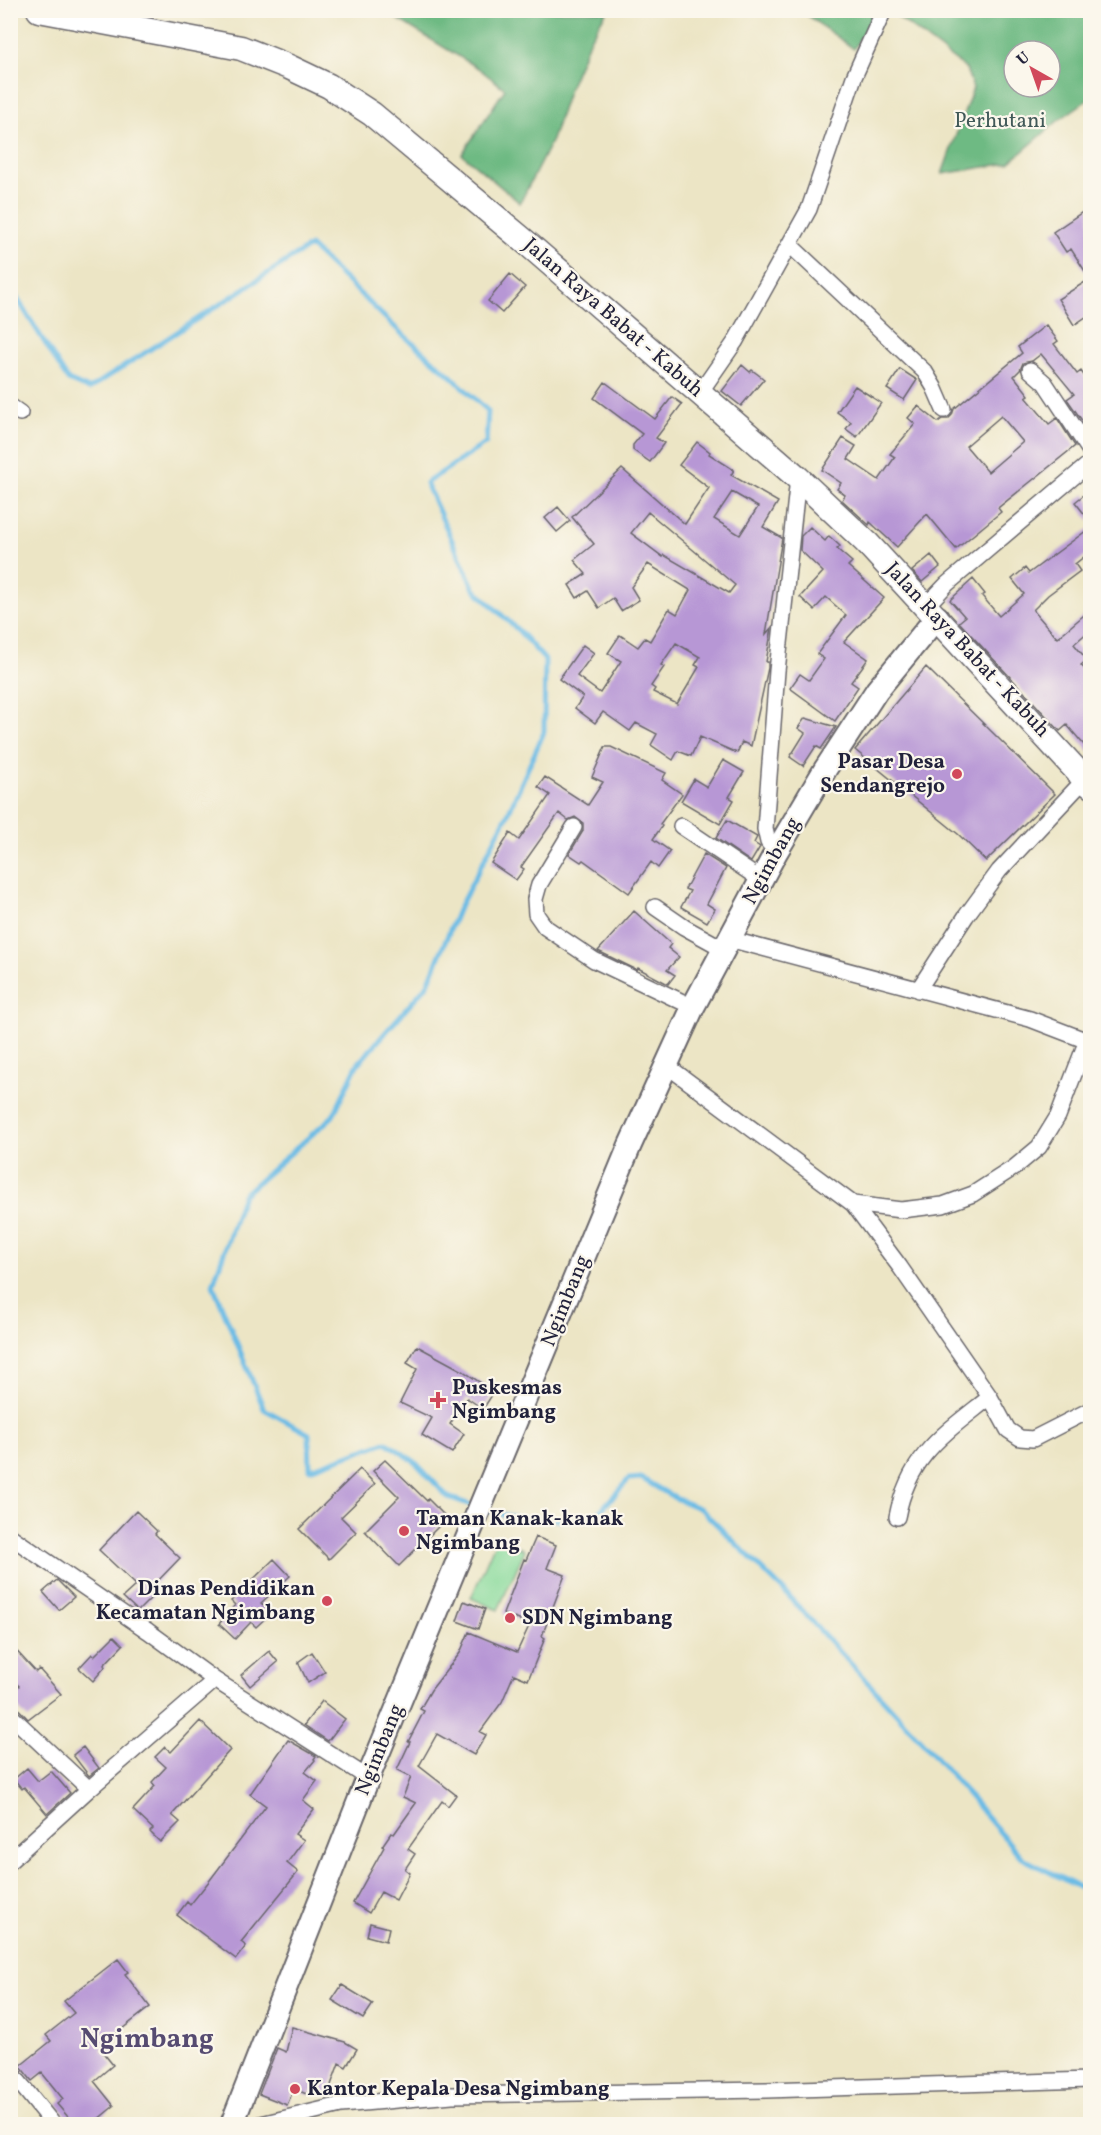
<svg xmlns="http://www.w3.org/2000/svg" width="1101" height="2135" viewBox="0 0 1101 2135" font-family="Vollkorn,serif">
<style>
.green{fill:#89da9b;stroke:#567e6b;stroke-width:1.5}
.forest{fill:#6eba83;stroke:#486e5f;stroke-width:1.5;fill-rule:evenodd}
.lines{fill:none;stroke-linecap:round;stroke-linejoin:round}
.stream{stroke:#6abbe5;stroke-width:5}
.building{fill:#b797d5;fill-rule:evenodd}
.street-casing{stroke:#69666b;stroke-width:18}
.secondary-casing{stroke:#69666b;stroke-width:26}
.primary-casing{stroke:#69666b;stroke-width:27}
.street{stroke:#fff;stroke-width:15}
.secondary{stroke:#fff;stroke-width:22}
.primary{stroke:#fff;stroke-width:24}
.poi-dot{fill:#d1495b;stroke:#fbf7ec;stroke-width:2}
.labels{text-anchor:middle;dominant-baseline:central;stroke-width:4.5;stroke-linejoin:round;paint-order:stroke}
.park-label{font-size:21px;fill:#415958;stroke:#fbf7ec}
.street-label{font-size:21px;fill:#22223b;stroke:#fbf7ec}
.poi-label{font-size:21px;font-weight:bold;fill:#22223b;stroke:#fbf7ec;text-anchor:start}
.district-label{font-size:27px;font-weight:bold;fill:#564b71;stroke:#fbf7ec}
</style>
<rect width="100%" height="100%" fill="#fbf7ec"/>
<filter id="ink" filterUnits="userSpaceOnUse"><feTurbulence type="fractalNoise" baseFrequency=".0167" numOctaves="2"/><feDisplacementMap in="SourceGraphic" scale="12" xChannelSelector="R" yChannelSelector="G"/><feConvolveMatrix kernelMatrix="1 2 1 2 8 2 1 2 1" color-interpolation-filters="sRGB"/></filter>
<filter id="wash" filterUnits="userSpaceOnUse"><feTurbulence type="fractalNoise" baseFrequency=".008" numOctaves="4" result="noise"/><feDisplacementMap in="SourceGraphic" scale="24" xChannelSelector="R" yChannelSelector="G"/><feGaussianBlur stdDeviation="1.35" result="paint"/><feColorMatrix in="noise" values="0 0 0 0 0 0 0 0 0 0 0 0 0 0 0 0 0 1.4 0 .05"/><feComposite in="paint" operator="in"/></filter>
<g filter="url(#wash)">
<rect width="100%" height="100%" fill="#ece5c5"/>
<!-- green -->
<path class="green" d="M 497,1538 L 525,1550 L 498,1610 L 471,1598 Z"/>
<!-- forest -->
<path class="forest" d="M 384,11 L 607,11 L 591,37 L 570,86 L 552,140 L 520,203 L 462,154 L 505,89 L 478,68 Z
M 801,11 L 875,10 L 875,11 L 854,49 Z
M 890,11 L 1090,11 L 1090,98 L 1059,120 L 1009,163 L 942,174 L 973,88 L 966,69 ZM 1014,51 L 1050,51 L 1050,87 L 1014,87 Z"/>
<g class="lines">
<!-- stream -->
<path class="stream" d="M 10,287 L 68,380 L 89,389 L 310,246 L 400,332 L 452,377 L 488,411 L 486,443 L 426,483 L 474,589 L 519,631 L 545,660 L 544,732 L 507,816 L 458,910 L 428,984 L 357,1065 L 333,1116 L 243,1195 L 213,1285 L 264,1409 L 309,1434 L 310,1469 L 386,1442 L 414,1461 L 448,1497 L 474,1506
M 486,1510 C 519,1521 558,1519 592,1520 L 629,1479 L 641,1478 L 675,1498 L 701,1509 L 783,1590 L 927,1747 L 1022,1858 L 1090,1893"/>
</g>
<g id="blocks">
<!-- building -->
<path class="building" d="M 1090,207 L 1090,314 L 1074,325 L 1058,299 L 1090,279 L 1071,249 L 1066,252 L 1053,232 Z
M 510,274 L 525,287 L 502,313 L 488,301 Z
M 1046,325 L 1058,341 L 1054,344 L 1077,374 L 1081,371 L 1090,384 L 1090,432 L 1067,399 L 1074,394 L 1041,354 L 1032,361 L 1023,363 L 1020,370 L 1014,376 L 1029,395 L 1026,397 L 1049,424 L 1057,418 L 1075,446 L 998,508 L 1001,512 L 956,549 L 927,514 L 897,547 L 870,522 L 869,525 L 842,500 L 845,495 L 837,489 L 841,483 L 822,470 L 843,438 L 856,446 L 848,459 L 879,480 L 895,457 L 890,454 L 915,424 L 908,418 L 918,406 L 938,422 L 942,419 L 948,419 L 952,415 L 954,409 L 1022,353 L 1018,347 ZM 1001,416 L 1023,442 L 988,472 L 966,446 Z
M 742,365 L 750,372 L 752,370 L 764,379 L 741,406 L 722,391 Z
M 900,369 L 917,380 L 904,400 L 887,389 Z
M 605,382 L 655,419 L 672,397 L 682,404 L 656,438 L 664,443 L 650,462 L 633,450 L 633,445 L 642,434 L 594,398 Z
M 855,386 L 881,403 L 857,437 L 846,429 L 851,422 L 837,412 Z
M 697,442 L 710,452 L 709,454 L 734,470 L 731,475 L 778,502 L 763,527 L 782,538 L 766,634 L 772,627 L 766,662 L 768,662 L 768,668 L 751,746 L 742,742 L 737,753 L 700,737 L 691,756 L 678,751 L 673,760 L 651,745 L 657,734 L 636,723 L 630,731 L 603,712 L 595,723 L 575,708 L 583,697 L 559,679 L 583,645 L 594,653 L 577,676 L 600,693 L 621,661 L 608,653 L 620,635 L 638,647 L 645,638 L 650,641 L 669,609 L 677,614 L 690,590 L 648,564 L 631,587 L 639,600 L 621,611 L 613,598 L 599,608 L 588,591 L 577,598 L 569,585 L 586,574 L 574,560 L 594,544 L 572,517 L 622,469 L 685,524 L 709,488 L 679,465 ZM 732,492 L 758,507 L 740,535 L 714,519 ZM 648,512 L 735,585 L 729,593 L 664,555 L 663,557 L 631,533 ZM 676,643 L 700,657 L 695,665 L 699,667 L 677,704 L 653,692 L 655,689 L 651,686 L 664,667 L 661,665 Z
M 1085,494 L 1090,501 L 1090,521 L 1075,502 Z
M 558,507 L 570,521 L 557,532 L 545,518 Z
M 810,527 L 825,541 L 829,536 L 840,546 L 837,549 L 852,562 L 848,566 L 884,598 L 844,642 L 868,659 L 851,682 L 858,687 L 835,721 L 790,688 L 800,674 L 809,680 L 824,659 L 817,654 L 846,615 L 826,597 L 814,610 L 800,597 L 823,572 L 800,550 L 801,536 Z
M 1090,528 L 1090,552 L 1075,564 L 1080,571 L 1048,595 L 1033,610 L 1057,638 L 1090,610 L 1090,630 L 1074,644 L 1087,660 L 1081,665 L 1090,675 L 1090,752 L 1067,725 L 1060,731 L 959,622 L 965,617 L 950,600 L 973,579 L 985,594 L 982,596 L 999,616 L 1024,594 L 1012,579 L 1025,568 L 1029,573 Z
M 931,555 L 940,567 L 922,582 L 912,571 Z
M 926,667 L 1055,794 L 986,861 L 958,834 L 855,750 Z
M 805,718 L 836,727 L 821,749 L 816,746 L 803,766 L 790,757 L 805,733 L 798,728 Z
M 605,747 L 611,747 L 666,773 L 662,780 L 682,794 L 660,824 L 662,826 L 653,839 L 670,851 L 658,868 L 651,862 L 629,893 L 583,860 L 581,862 L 569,854 L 583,831 L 583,823 L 575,817 L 568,820 L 559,813 L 521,867 L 524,869 L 516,880 L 491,863 L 510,833 L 519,840 L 550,795 L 538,787 L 545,777 L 588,805 L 603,782 L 592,777 Z
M 723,760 L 744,772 L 729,797 L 734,800 L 720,824 L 681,801 L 694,779 L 707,787 Z
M 727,820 L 757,837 L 754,843 L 760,847 L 751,862 L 716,838 Z
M 704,854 L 726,868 L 707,904 L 715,909 L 707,922 L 681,907 L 690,891 L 685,889 Z
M 634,911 L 671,944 L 668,948 L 679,957 L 667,970 L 675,975 L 668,984 L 638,968 L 637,970 L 598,951 Z
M 417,1346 L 463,1371 L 494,1392 L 483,1409 L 467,1398 L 450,1424 L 464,1434 L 452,1453 L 422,1435 L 432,1418 L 400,1403 L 417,1369 L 407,1363 Z
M 385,1460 L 427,1501 L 428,1499 L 447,1518 L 399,1566 L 365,1531 L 399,1497 L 373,1471 Z
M 360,1469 L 375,1484 L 341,1517 L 356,1532 L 329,1559 L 299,1529 Z
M 136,1511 L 157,1531 L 155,1534 L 180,1558 L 151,1588 L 156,1593 L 138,1611 L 123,1597 L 136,1585 L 99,1550 Z
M 536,1537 L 556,1545 L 547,1568 L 565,1575 L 542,1636 L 545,1638 L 528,1680 L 514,1674 L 502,1702 L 480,1732 L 486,1735 L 474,1755 L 437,1734 L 419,1766 L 456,1795 L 448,1806 L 442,1801 L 408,1849 L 415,1854 L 405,1869 L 410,1873 L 396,1900 L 381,1892 L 369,1913 L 353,1903 L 384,1847 L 382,1846 L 391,1833 L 394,1834 L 416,1803 L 403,1797 L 411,1777 L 397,1770 L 410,1742 L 408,1742 L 424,1711 L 420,1709 L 431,1690 L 460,1653 L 469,1632 L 517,1652 L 530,1624 L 503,1614 L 524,1559 L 526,1560 Z
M 274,1559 L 290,1576 L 261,1603 L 271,1613 L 256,1627 L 251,1622 L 235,1639 L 219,1624 L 235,1605 L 231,1601 Z
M 57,1580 L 74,1597 L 59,1610 L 43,1592 Z
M 464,1601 L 485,1609 L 478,1629 L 457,1621 Z
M 114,1636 L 123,1645 L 104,1665 L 105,1667 L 93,1681 L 79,1668 L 92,1654 L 94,1656 Z
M 10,1644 L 36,1672 L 39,1669 L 61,1694 L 28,1719 L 10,1700 L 10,1693 L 19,1686 L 10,1677 Z
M 269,1651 L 278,1662 L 250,1686 L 241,1675 Z
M 312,1652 L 325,1672 L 308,1683 L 298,1662 Z
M 322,1701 L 345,1719 L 328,1741 L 304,1725 Z
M 200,1721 L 230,1750 L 172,1815 L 180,1822 L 160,1842 L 150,1832 L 153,1829 L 133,1810 L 155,1786 L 152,1782 L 166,1767 L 155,1757 L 165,1747 L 171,1752 Z
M 288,1740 L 316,1756 L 314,1759 L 315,1760 L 305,1772 L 317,1781 L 303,1800 L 314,1809 L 295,1834 L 304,1840 L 287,1863 L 298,1872 L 241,1942 L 246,1946 L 236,1959 L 177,1915 L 187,1902 L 190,1905 L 210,1880 L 266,1806 L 250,1794 Z
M 83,1747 L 99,1768 L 89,1776 L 73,1755 Z
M 27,1768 L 38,1781 L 51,1771 L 70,1793 L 47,1814 L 24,1787 L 22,1789 L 14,1779 Z
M 370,1923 L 389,1928 L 386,1941 L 367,1936 Z
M 118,1959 L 128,1972 L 125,1974 L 150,2007 L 104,2043 L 107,2045 L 101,2050 L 113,2065 L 94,2081 L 114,2106 L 92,2124 L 74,2124 L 57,2104 L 63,2099 L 42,2073 L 32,2081 L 20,2066 L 51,2041 L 46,2035 L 74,2013 L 64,2001 Z
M 342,1985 L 373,2004 L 363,2019 L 332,2000 Z
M 292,2027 L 345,2042 L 357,2049 L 346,2067 L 339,2063 L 327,2096 L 311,2090 L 309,2095 L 294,2089 L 287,2105 L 259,2094 L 277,2048 L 286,2052 Z"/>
</g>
</g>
<g filter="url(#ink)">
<use href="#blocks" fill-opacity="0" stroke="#69666b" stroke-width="1.5"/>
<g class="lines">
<defs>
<path id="street" d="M 790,245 L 925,372 L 934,387 L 944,410
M 1030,370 L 1045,383 L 1090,451
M 699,394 L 735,342 L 809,209 L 854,77 L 884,10
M 10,406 L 20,413
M 927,605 L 947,584 L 1090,463
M 681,826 L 761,880
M 574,827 L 539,885 L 535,899 L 536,914 L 545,927 L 594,960 L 693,1007
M 776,852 L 768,842 L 765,829 L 777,671 L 798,478
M 655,907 L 684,927 L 724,949
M 729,939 L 1030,1019 L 1090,1042
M 918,990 L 966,916 L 999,871 L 1085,779
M 666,1065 L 853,1204 L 900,1267 L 990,1397 L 1008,1430 L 1020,1438 L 1033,1439 L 1090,1410
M 853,1204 L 901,1210 L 943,1205 L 973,1194 L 1015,1167 L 1039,1147 L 1058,1116 L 1087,1040
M 897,1517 C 909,1455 944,1434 990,1397
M 10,1536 L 148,1631 L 215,1680 L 368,1778
M 10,1715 L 89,1789
M 10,1861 L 89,1789 L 215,1680
M 10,2071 L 53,2124
M 261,2124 L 341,2105 L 452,2095 L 766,2090 L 1090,2080"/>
<path id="secondary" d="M 232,2124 L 368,1778 L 630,1145 L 693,1007 L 776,852 L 826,768 L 877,690 L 937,617"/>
<path id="primary" d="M 39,10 L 241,48 L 289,67 L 329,86 L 372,114 L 528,244 L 798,478 L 867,543 L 1090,785"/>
</defs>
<!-- street casing -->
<use href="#street" class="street-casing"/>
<!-- secondary casing -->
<use href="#secondary" class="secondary-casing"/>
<!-- primary casing -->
<use href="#primary" class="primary-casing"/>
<!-- street -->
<use href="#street" class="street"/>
<!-- secondary -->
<use href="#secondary" class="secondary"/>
<!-- primary -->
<use href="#primary" class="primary"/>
</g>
</g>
<!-- markers -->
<g class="poi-dot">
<circle cx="957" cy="774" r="6"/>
<path d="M435 1391h6v6h6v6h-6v6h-6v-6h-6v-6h6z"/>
<circle cx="404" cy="1531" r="6"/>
<circle cx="327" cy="1601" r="6"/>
<circle cx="510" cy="1618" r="6"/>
<circle cx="295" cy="2089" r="6"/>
</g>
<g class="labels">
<!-- park labels -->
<g class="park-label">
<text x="1000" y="121">Perhutani</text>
</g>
<!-- street labels -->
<g class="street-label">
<text transform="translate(613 318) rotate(41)">Jalan Raya Babat - Kabuh</text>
<text transform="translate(967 650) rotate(47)">Jalan Raya Babat - Kabuh</text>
<text transform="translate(772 861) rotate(-61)">Ngimbang</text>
<text transform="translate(566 1301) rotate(-68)">Ngimbang</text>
<text transform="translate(380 1750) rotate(-68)">Ngimbang</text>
</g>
<!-- poi labels -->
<g class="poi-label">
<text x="945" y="762" text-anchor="end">Pasar Desa<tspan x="945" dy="24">Sendangrejo</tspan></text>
<text x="452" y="1388">Puskesmas<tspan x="452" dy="24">Ngimbang</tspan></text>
<text x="416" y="1519">Taman Kanak-kanak<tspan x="416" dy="24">Ngimbang</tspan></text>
<text x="315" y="1589" text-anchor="end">Dinas Pendidikan<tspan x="315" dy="24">Kecamatan Ngimbang</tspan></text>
<text x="522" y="1618">SDN Ngimbang</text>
<text x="307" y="2089">Kantor Kepala Desa Ngimbang</text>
</g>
<!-- district labels -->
<g class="district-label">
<text x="147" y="2040">Ngimbang</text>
</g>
</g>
<!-- margin -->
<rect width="1101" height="2135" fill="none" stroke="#fbf7ec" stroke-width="36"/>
<!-- north arrow -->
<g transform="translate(1032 69) rotate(320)"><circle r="28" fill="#fbf7ec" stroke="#a4a2a5" stroke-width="1.5"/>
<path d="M0-4.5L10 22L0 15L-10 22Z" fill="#d1495b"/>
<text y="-9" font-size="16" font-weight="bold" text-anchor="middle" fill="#22223b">U</text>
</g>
</svg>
